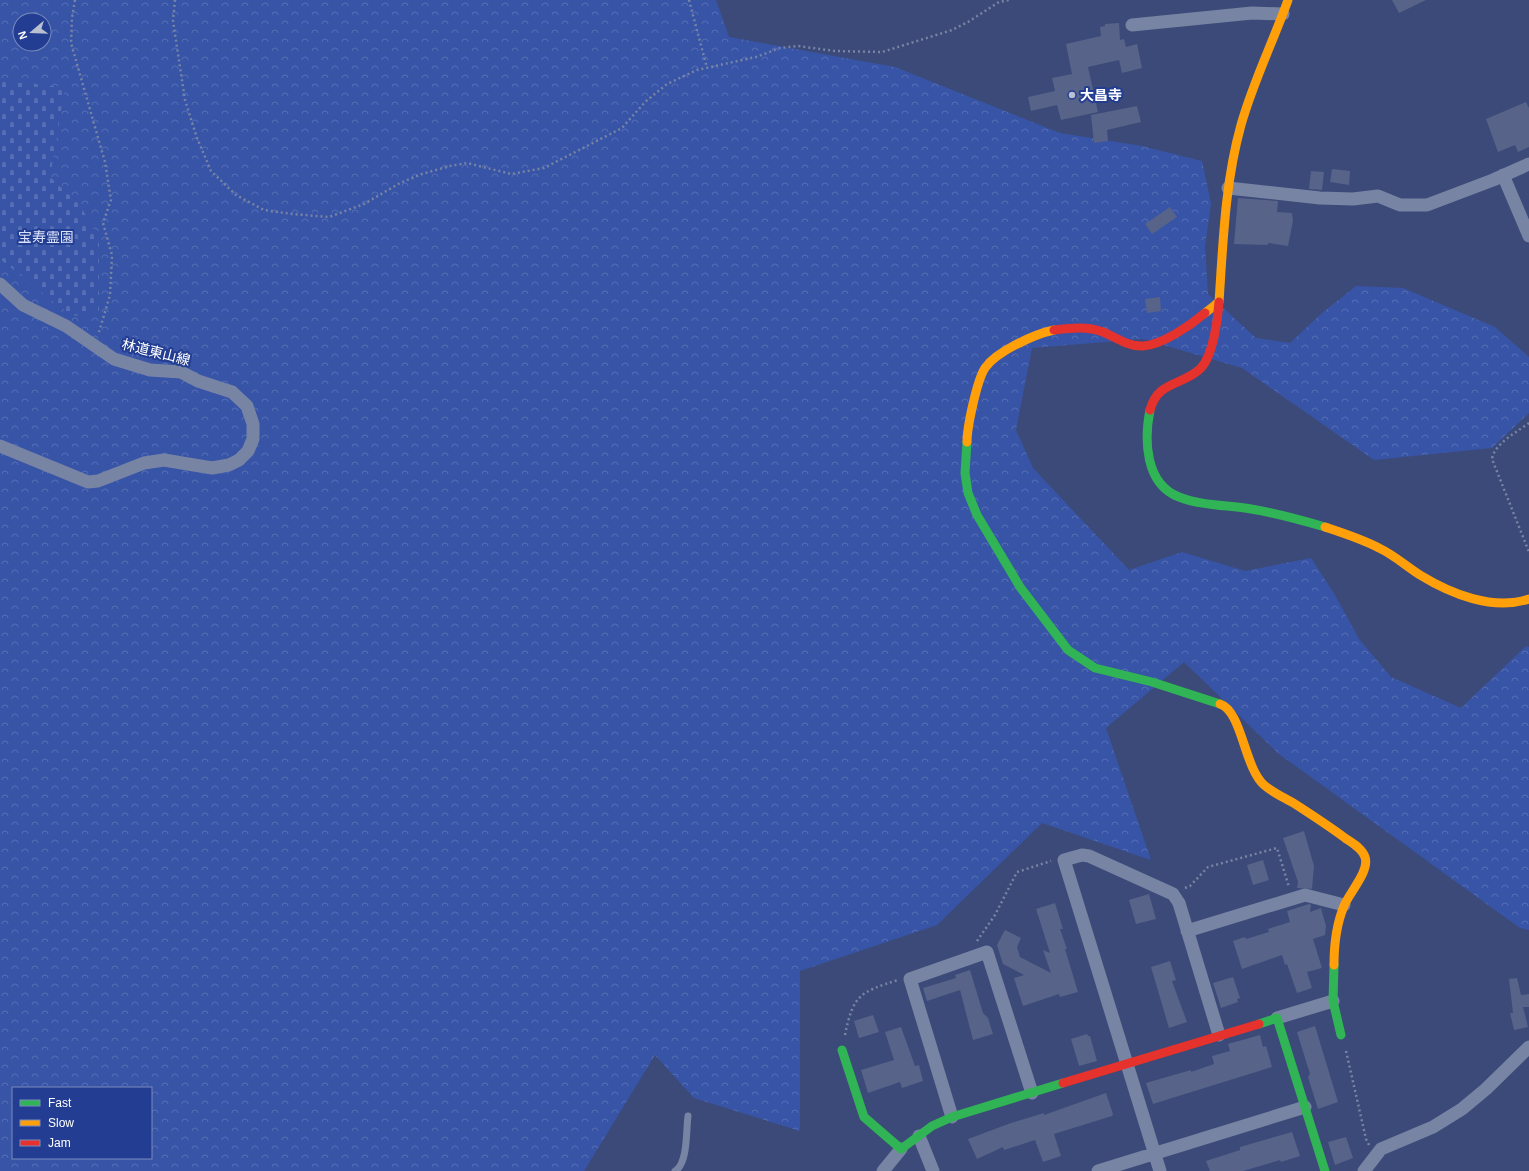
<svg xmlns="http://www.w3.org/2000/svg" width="1529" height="1171" viewBox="0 0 1529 1171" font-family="Arial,'Noto Sans JP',sans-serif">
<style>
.forest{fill:url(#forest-crowns);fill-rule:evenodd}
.cemetery{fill:url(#cemetery-stones)}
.building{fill:#576388}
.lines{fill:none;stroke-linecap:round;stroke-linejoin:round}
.path{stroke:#7884a3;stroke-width:2.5;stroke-dasharray:2 3;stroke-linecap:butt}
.lane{stroke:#7884a3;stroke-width:7}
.street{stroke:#7884a3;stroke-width:13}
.fast{stroke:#30b455;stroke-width:9}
.slow{stroke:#ff9f0a;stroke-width:9}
.jam{stroke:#e5322d;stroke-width:9}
.poi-dot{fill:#bac0d0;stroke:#223d91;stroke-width:1.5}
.labels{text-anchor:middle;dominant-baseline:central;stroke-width:4;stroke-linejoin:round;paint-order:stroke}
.poi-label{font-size:14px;font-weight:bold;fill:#fff;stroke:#223d91;text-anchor:start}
.park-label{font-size:14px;fill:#d9e1f9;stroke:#223d91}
.street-label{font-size:14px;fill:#fff;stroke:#223d91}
</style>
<defs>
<pattern id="forest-crowns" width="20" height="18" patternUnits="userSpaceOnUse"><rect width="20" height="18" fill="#3754a7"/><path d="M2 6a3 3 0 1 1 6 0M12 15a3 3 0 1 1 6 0" fill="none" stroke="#556eb4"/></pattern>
<pattern id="cemetery-stones" width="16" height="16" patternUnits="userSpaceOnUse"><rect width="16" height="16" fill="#3754a7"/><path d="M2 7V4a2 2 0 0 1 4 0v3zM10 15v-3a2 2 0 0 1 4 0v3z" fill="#556eb4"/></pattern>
</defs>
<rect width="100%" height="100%" fill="#3b4a78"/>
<!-- forest -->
<path class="forest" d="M 0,0 L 716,0 L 729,37 L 895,67 L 1060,133 L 1142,146 L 1202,161 L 1211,203 L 1205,247 L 1208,294 L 1256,338 L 1290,343 L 1322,313 L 1356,286 L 1403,288 L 1495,327 L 1529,357 L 1529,413 L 1492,448 L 1374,460 L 1242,368 L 1143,339 L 1032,348 L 1016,430 L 1033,468 L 1129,570 L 1182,552 L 1245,571 L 1311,558 L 1335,595 L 1359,639 L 1391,677 L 1461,708 L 1526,646 L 1529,647 L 1529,930 L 1520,928 L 1279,754 L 1184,662 L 1106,728 L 1151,860 L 1042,823 L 937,925 L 800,971 L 800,1131 L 694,1098 L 655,1055 L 584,1171 L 0,1171 ZM 20,20 L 44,20 L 44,44 L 20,44 ZM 13,1088 L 151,1088 L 151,1158 L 13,1158 Z"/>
<!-- cemetery -->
<path class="cemetery" d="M 0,81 L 65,87 L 50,177 L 80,205 L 99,239 L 99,313 L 72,316 L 0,259 Z"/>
<!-- building -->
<path class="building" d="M 1392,0 L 1426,0 L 1399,13 Z
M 1119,23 L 1120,40 L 1124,39 L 1126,47 L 1137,44 L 1142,68 L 1122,73 L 1119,60 L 1088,67 L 1098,112 L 1061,120 L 1057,105 L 1031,111 L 1028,97 L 1055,91 L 1052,78 L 1072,74 L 1066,44 L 1101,36 L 1100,27 L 1105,26 L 1105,24 Z
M 1526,102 L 1529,108 L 1529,147 L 1518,152 L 1515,145 L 1498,152 L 1486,119 Z
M 1137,106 L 1141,122 L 1107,130 L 1108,141 L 1094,143 L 1091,115 Z
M 1332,169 L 1350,171 L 1349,185 L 1330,182 Z
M 1311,171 L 1324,172 L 1322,190 L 1309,189 Z
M 1238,198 L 1278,201 L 1277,212 L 1292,213 L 1293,221 L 1288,246 L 1268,243 L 1268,245 L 1234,244 Z
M 1170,207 L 1177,217 L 1152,234 L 1145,224 Z
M 1160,297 L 1161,311 L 1147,313 L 1145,299 Z
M 1304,831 L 1314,866 L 1312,889 L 1297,888 L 1298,882 L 1283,838 Z
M 1263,860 L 1269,880 L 1253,885 L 1247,865 Z
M 1149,894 L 1156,919 L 1136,924 L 1129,900 Z
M 1055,903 L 1063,929 L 1060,929 L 1067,949 L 1065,949 L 1078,992 L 1060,997 L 1059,994 L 1023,1006 L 1014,978 L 1024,975 L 1003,964 L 997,945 L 1005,930 L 1021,938 L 1017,947 L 1020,957 L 1051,973 L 1043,950 L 1050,953 L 1036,909 Z
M 1309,904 L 1311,905 L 1310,912 L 1321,908 L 1326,926 L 1325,935 L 1313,939 L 1322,968 L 1307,972 L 1312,988 L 1297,993 L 1287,964 L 1285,965 L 1282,955 L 1242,969 L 1233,941 L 1245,937 L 1246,939 L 1269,932 L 1268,929 L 1290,922 L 1287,911 Z
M 1170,961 L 1176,980 L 1172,981 L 1187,1022 L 1169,1028 L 1151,967 Z
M 970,970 L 983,1013 L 988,1018 L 993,1034 L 973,1040 L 960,990 L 927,1001 L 923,988 L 956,978 L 955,975 Z
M 1233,977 L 1240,998 L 1237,999 L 1238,1002 L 1221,1008 L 1213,983 Z
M 1517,978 L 1521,995 L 1529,994 L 1529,1007 L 1523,1007 L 1528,1027 L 1514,1030 L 1510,1013 L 1513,1013 L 1509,979 Z
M 873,1015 L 879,1032 L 859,1038 L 854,1021 Z
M 1315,1026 L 1338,1102 L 1318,1109 L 1308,1077 L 1310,1074 L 1297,1032 Z
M 901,1027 L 915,1066 L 919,1065 L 923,1081 L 902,1088 L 900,1082 L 868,1093 L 861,1070 L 894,1060 L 885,1032 Z
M 1087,1034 L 1088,1036 L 1090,1036 L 1097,1061 L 1079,1066 L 1071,1039 Z
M 1260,1035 L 1263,1047 L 1266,1046 L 1272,1067 L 1153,1104 L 1146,1083 L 1191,1070 L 1191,1072 L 1214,1064 L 1212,1056 L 1230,1051 L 1228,1044 Z
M 1106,1093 L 1113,1114 L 1112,1116 L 1054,1134 L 1061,1156 L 1043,1162 L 1035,1140 L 1004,1150 L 1003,1147 L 977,1159 L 968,1139 L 1011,1123 L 1044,1113 L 1044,1115 Z
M 1292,1132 L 1300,1156 L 1281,1162 L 1280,1160 L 1243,1171 L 1210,1171 L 1206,1161 L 1240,1150 L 1240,1147 Z
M 1346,1137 L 1353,1158 L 1335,1165 L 1328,1142 Z"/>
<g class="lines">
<!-- path -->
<path class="path" d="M 75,0 L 72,18 L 71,43 L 105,162 L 111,200 L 103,223 L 112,255 L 110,295 L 99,332
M 175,0 L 173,21 L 185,100 L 197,138 L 211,171 L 236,195 L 264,210 L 292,214 L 329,217 L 364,204 L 400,183 L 422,174 L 450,166 L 467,163 L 511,174 L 544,168 L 622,128 L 645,102 L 667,84 L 697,70 L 756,57 L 780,48 L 798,46 L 835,51 L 882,52 L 952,30 L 968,22 L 999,2 L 1009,0
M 689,0 L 707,68
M 1529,423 C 1517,432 1494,444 1492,459 L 1529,552
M 1185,888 L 1190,886 L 1208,867 L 1277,848 L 1289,887
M 977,941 L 995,915 L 1017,872 L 1051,861
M 845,1035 C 853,995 860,992 898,980
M 1346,1051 L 1366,1139 L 1369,1145"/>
<!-- lane -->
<path class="lane" d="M 675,1171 C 688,1164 686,1130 688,1116"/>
<!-- street -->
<path class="street" d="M 1132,25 L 1252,13 L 1283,14
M 1503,175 L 1529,236
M 1228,188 L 1320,198 L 1353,199 L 1378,196 L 1400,205 L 1427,205 L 1493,180 L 1529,164
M 0,284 L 23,305 L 66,326 L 114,359 L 150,370 L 181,372 L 198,381 L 232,392 L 247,406 L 253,424 L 253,439 L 248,451 L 239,460 L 229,465 L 212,468 L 164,460 L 144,463 L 98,481 L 88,482 L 0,446
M 1187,931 L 1305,895 L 1344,905
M 1277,1018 L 1333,1001
M 952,1117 L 910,979 L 987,952 L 1032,1093
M 919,1136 L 933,1171
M 883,1171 L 901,1149
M 1098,1171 L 1305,1107
M 1160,1171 L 1064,860 L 1082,855 L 1089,856 L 1173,894 L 1179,903 L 1219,1035
M 1364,1171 L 1381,1149 L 1433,1127 L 1462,1109 L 1486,1089 L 1529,1047"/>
<!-- fast -->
<path class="fast" d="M 1150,410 C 1144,440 1145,484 1179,497 C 1202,506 1228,505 1251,509 C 1276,513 1301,520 1325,527
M 967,442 L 965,473 L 968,493 L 977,515 L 1020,587 L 1068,650 L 1095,668 L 1152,682 L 1220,704
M 1334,965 L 1333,1001 L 1341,1035
M 1259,1024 L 1277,1018 L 1325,1171
M 842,1050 L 864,1117 L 901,1149 L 932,1126 L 952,1117 L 1063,1083"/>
<!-- slow -->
<path class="slow" d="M 1205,313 L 1219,302 C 1223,243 1225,182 1241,125 C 1253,82 1273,42 1288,0
M 967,442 C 967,427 977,380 985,368 C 997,351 1035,334 1054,330
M 1325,527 C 1343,533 1362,539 1379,548 C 1394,555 1406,566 1420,575 C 1451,594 1493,611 1529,599
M 1220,704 C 1242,711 1244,767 1264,785 C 1273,793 1285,798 1295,804 C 1312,815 1329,826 1345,838 C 1352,843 1362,848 1365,857 C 1370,871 1349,893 1344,906 C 1336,925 1334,945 1334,965"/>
<!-- jam -->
<path class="jam" d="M 1054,330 C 1071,328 1087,326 1103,332 C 1115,337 1129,347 1143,346 C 1162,345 1191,325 1205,313
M 1150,410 C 1158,380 1183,386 1201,368 C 1213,355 1218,319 1219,302
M 1063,1083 L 1259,1024"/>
</g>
<!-- markers -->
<circle class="poi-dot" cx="1072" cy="95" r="4"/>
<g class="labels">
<!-- poi labels -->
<g class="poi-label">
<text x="1080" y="95">大昌寺</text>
</g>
<!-- park labels -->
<g class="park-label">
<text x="46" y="237">宝寿霊園</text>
</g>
<!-- street labels -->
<g class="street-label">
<text transform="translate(156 352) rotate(14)">林道東山線</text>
</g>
</g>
<!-- legend -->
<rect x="12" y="1087" width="140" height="72" fill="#223d91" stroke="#7a8bbd"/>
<rect x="20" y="1100" width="20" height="6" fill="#30b455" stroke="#7a8bbd"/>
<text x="48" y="1107" font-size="12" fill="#ffffff">Fast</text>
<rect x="20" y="1120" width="20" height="6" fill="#ff9f0a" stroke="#7a8bbd"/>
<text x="48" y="1127" font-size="12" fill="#ffffff">Slow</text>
<rect x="20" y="1140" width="20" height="6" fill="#e5322d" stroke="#7a8bbd"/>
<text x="48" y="1147" font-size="12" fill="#ffffff">Jam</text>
<!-- north arrow -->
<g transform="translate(32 32) rotate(251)"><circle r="19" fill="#223d91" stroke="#7a8bbd"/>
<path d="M0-3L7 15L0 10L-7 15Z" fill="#bac0d0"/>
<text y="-6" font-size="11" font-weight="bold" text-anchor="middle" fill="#ffffff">N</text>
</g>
</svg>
